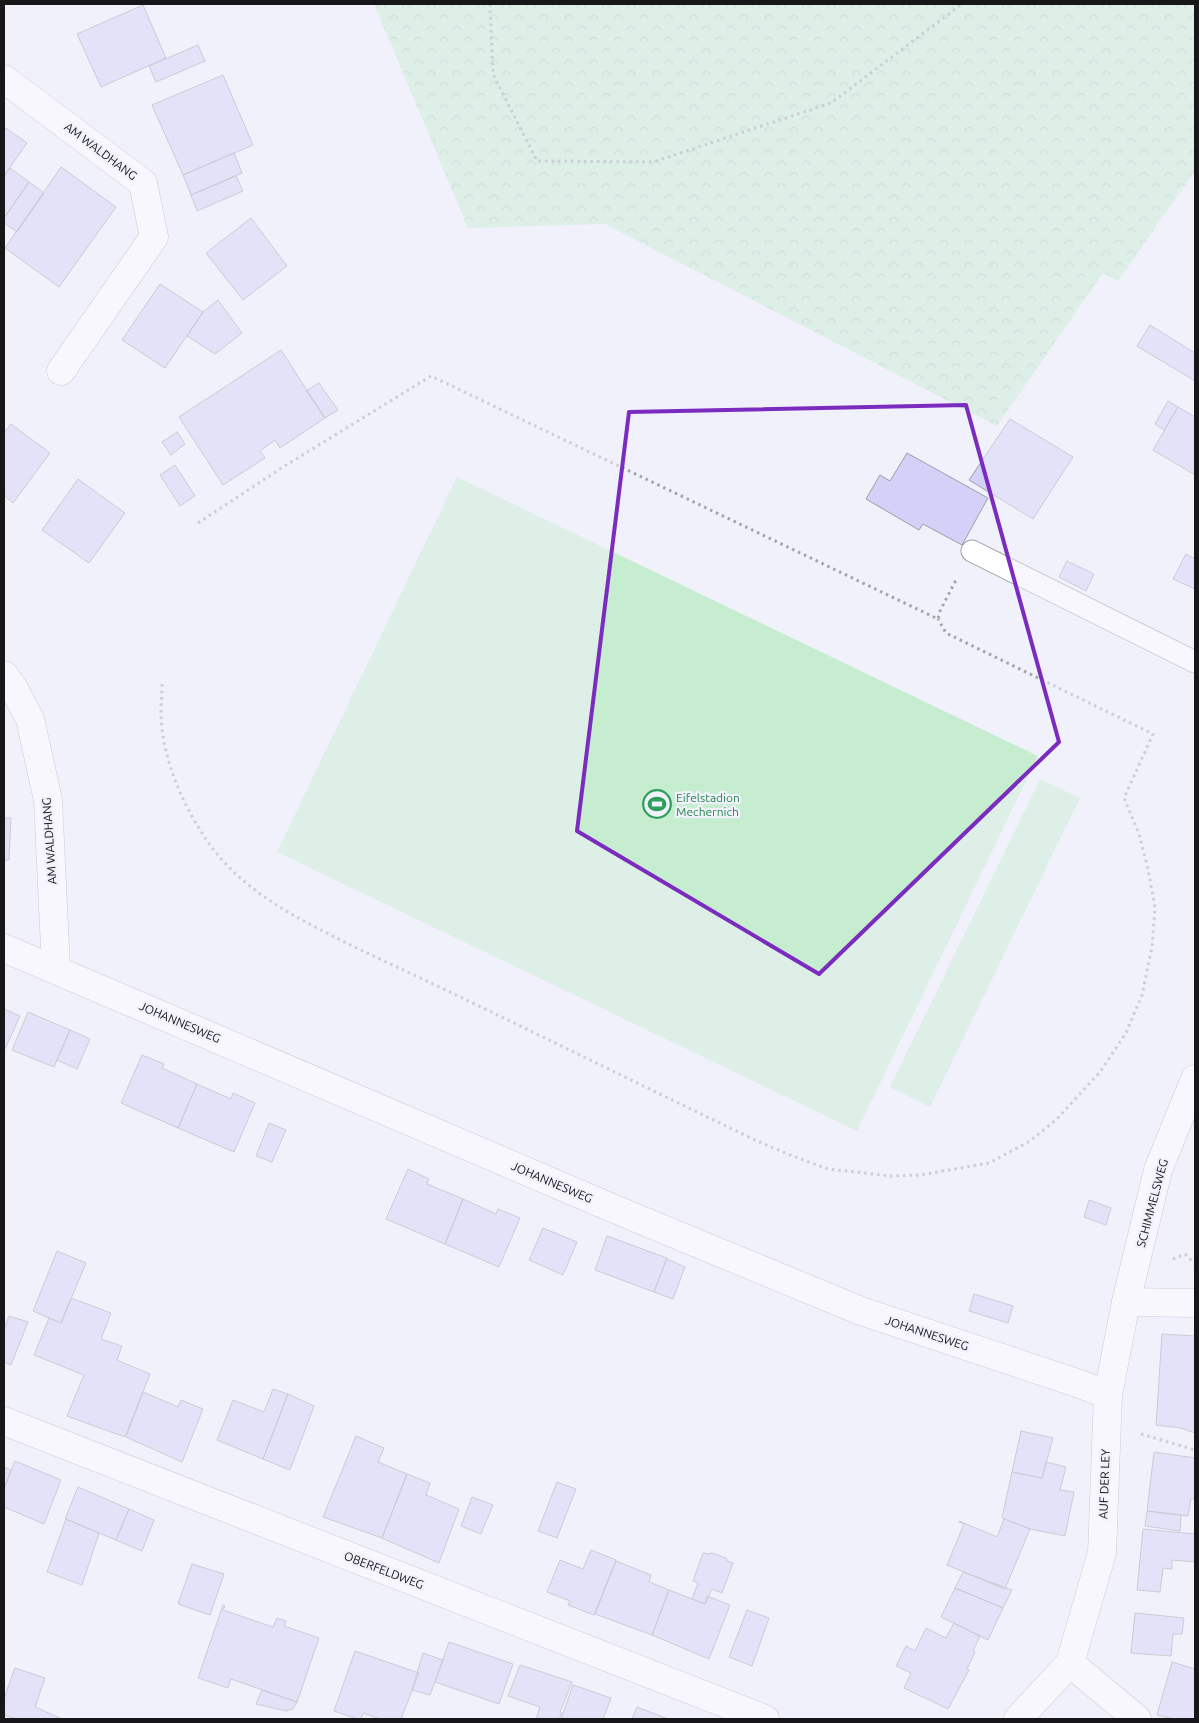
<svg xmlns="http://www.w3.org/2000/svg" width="1199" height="1723" viewBox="0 0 1199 1723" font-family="Ubuntu,sans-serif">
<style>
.forest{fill:url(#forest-crowns)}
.garden{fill:#c7edd1}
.building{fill:#d3d1f7;stroke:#9e9ea7}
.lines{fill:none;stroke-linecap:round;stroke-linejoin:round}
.lane-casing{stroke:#9f9fa9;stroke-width:23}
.street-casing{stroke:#9f9fa9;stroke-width:29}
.secondary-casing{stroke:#9f9fa9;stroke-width:29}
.path{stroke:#a3a3aa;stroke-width:3;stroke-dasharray:2.5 4;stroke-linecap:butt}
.lane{stroke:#fff;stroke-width:21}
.street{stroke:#fff;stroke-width:28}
.secondary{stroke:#fff;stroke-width:28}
.marked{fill:none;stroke:#7b2cbf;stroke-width:4;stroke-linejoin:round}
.labels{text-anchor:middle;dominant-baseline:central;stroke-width:4.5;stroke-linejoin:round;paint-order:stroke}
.street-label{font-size:12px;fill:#17171a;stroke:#f1f1fb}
.leisure-label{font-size:12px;fill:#27864d;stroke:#f1f1fb;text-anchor:start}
</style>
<defs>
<pattern id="forest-crowns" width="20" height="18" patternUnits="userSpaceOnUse" patternTransform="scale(1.25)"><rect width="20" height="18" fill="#c7edd1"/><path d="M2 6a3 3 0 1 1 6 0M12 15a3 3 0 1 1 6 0" fill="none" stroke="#aacab3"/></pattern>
</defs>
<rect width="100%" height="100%" fill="#f1f1fb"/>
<!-- forest -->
<path class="forest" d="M 374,4 L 1195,4 L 1195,171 L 1118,281 L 1103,273 L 997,426 L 605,224 L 468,228 Z"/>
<!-- garden -->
<path class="garden" d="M 457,477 L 1038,756 L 857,1131 L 277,852 Z
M 1040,779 L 1080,798 L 930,1107 L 890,1087 Z"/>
<!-- building -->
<path class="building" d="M 143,5 L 166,58 L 101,87 L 77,34 Z
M 198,45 L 205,61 L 156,82 L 149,66 Z
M 223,75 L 253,145 L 183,175 L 152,105 Z
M 4,127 L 27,143 L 4,176 Z
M 234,153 L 242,173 L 191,195 L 183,175 Z
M 61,167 L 116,207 L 59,287 L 5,248 Z
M 10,168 L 29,182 L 4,218 L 4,176 Z
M 236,176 L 243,191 L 197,211 L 191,195 Z
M 29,182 L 44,193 L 17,232 L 4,223 L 4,218 Z
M 251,218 L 287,266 L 243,300 L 206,253 Z
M 160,284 L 203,312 L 165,368 L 122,340 Z
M 218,300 L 242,333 L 215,354 L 187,336 L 203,312 Z
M 1150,325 L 1195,353 L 1195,381 L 1137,346 Z
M 281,350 L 325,418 L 280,448 L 275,440 L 260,451 L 265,458 L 223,485 L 179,417 Z
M 319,383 L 338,410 L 325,418 L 306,391 Z
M 1168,401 L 1178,407 L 1164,430 L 1155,424 Z
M 1178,407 L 1195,417 L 1195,475 L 1153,450 Z
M 1010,419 L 1073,457 L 1033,519 L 969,480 Z
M 11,424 L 50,453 L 13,503 L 4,495 L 4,433 Z
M 177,432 L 185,444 L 171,455 L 162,442 Z
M 907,453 L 988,498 L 962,545 L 923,524 L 919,530 L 866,499 L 880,475 L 890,481 Z
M 175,465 L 195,496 L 180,506 L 160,475 Z
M 78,479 L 125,513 L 89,563 L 42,530 Z
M 1186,554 L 1195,559 L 1195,589 L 1173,579 Z
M 1067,561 L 1094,574 L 1086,591 L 1059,577 Z
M 4,818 L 11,818 L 9,860 L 4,860 Z
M 4,1009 L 20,1016 L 5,1049 L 4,1048 Z
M 28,1012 L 70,1030 L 54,1067 L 12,1050 Z
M 70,1030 L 90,1039 L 77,1069 L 57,1060 Z
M 142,1055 L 164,1064 L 162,1068 L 197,1084 L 178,1128 L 121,1103 Z
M 197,1084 L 231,1099 L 233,1093 L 255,1103 L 234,1152 L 178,1128 Z
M 269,1123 L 286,1130 L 272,1162 L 256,1156 Z
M 408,1169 L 429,1179 L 427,1184 L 463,1199 L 445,1244 L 386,1219 Z
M 463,1199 L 496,1214 L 498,1209 L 520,1218 L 499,1267 L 445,1244 Z
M 1089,1200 L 1111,1208 L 1106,1225 L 1084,1217 Z
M 543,1228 L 577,1242 L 563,1275 L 529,1260 Z
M 607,1236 L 667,1258 L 654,1292 L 595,1270 Z
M 57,1251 L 86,1263 L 61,1323 L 33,1311 Z
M 667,1258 L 667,1259 L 685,1267 L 673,1299 L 654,1292 Z
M 974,1294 L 1013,1306 L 1008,1323 L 969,1311 Z
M 71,1298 L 111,1313 L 101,1339 L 122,1346 L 117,1360 L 150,1374 L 125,1437 L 67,1416 L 84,1375 L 34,1355 L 49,1318 L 61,1323 Z
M 9,1316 L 28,1322 L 11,1365 L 4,1362 L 4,1329 Z
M 1162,1334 L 1195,1336 L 1195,1433 L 1181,1428 L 1156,1425 Z
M 273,1389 L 288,1394 L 263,1459 L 217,1440 L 233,1400 L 264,1412 Z
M 143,1392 L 178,1407 L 181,1400 L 203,1409 L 182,1462 L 126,1437 Z
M 288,1394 L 314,1406 L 290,1470 L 263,1459 Z
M 1021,1431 L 1053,1438 L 1042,1478 L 1012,1472 Z
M 356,1436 L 384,1448 L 378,1462 L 407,1474 L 382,1538 L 323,1517 Z
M 1154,1452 L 1195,1458 L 1195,1491 L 1194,1499 L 1191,1499 L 1188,1516 L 1147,1511 Z
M 15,1461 L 61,1480 L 44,1524 L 4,1507 L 4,1489 Z
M 1046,1462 L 1066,1467 L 1060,1490 L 1074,1492 L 1065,1536 L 1030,1529 L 1002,1518 L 1012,1472 L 1042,1478 Z
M 4,1467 L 11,1470 L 4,1489 Z
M 407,1474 L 430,1483 L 426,1495 L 459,1509 L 439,1563 L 382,1538 Z
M 557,1482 L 576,1489 L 557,1538 L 538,1531 Z
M 78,1487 L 129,1509 L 116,1540 L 65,1519 Z
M 472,1497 L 493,1505 L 481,1534 L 461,1526 Z
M 129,1509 L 154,1520 L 142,1551 L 116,1540 Z
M 1147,1511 L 1181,1515 L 1180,1531 L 1145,1526 Z
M 66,1519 L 99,1533 L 82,1585 L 47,1572 Z
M 1004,1519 L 1030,1529 L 1005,1589 L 947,1565 L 964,1524 L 959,1522 L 959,1521 L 997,1537 Z
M 1143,1529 L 1195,1534 L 1195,1562 L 1172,1560 L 1172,1569 L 1163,1568 L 1160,1592 L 1137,1590 Z
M 591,1550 L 616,1560 L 594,1615 L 568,1605 L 570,1601 L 547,1592 L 560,1560 L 583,1569 Z
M 703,1553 L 709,1554 L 712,1553 L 726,1558 L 727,1559 L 727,1561 L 733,1563 L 722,1593 L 712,1589 L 705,1604 L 692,1599 L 698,1583 L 693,1581 Z
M 616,1561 L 651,1575 L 649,1582 L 669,1590 L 652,1635 L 595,1614 Z
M 192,1564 L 224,1574 L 210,1615 L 178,1604 Z
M 963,1572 L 1012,1590 L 1003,1608 L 955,1588 Z
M 955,1588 L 1003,1608 L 988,1640 L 941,1617 Z
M 669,1590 L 705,1604 L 707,1596 L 730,1605 L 709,1659 L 652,1635 Z
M 223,1605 L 225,1606 L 223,1610 L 273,1627 L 277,1618 L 286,1621 L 284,1626 L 319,1638 L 297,1702 L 231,1679 L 228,1688 L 198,1678 Z
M 747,1610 L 769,1618 L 752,1666 L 729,1657 Z
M 1135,1613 L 1184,1618 L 1182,1634 L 1173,1634 L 1171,1656 L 1131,1653 Z
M 954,1623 L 980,1636 L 973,1651 L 975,1652 L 967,1669 L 969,1670 L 948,1709 L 904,1688 L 911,1673 L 896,1666 L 906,1646 L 915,1651 L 926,1628 L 946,1638 Z
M 449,1642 L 513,1664 L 499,1704 L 435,1682 Z
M 355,1651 L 419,1673 L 401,1719 L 380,1719 L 363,1713 L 361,1719 L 357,1719 L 334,1711 Z
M 423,1653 L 443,1660 L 430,1695 L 412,1690 Z
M 1172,1662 L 1195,1669 L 1195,1719 L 1174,1719 L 1157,1715 Z
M 520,1665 L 572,1682 L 560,1712 L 562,1713 L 559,1719 L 536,1719 L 540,1707 L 508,1696 Z
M 15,1668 L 45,1678 L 35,1707 L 62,1719 L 17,1719 L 4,1715 L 4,1698 Z
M 573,1685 L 611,1698 L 603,1719 L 561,1719 Z
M 262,1690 L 297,1702 L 293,1709 L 286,1711 L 256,1704 Z
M 637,1707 L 668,1719 L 632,1719 Z"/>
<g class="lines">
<defs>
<path id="lane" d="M 972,551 L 1195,662"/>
<path id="street" d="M 4,79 L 143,183 L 154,237 L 61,371
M 4,675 L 14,689 L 30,719 L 48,800 L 56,969
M 4,948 L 624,1213 L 861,1311 L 1080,1384 L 1108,1395
M 1126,1302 L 1195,1303
M 4,1421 L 765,1719
M 1070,1663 L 1137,1719"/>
<path id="secondary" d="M 1018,1719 L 1070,1663 L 1102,1553 L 1108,1395 L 1126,1302 L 1158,1170 L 1195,1079"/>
</defs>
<!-- lane casing -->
<use href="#lane" class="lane-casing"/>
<!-- street casing -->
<use href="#street" class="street-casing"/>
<!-- secondary casing -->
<use href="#secondary" class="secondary-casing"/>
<!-- path -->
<path class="path" d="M 490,4 L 493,74 L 537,161 L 653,162 L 831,103 L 962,4
M 198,523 L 283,467 L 431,376 L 938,619 L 940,611 L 956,580
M 162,684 C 162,695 161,705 161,716 C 163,762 184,808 210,845 C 240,886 283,911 327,933 C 369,955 413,974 456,995 C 556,1043 655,1092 755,1140 L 790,1155 L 828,1169 L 891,1176 L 920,1175 L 989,1163 L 1030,1141 L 1057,1119 L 1100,1072 L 1126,1033 L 1142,995 L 1152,947 L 1155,907 L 1148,869 L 1139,834 L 1124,798 L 1153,734 L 946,633 L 938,619
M 1173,1259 L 1185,1254 L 1195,1264
M 1141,1434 L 1195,1450"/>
<!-- lane -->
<use href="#lane" class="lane"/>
<!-- street -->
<use href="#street" class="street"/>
<!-- secondary -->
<use href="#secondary" class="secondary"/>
</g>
<!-- marked area -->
<path d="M0 0H1199V1723H0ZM 966,405 L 1059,742 L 819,974 L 577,831 L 629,412 Z" fill="#f1f1fb" fill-opacity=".55" fill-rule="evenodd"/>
<path class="marked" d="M 966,405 L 1059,742 L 819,974 L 577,831 L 629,412 Z"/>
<!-- icons -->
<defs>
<symbol id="stadium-ring" viewBox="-11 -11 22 22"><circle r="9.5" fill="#f1f1fb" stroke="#2e9e5b" stroke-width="1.5"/><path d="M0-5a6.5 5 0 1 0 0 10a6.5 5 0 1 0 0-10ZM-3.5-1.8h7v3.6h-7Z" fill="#2e9e5b"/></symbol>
</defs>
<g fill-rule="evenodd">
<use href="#stadium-ring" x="641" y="788" width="32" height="32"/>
</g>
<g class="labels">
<!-- street labels -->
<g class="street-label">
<text transform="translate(101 151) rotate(37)">AM WALDHANG</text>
<text transform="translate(49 841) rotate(-94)">AM WALDHANG</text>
<text transform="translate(180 1022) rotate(23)">JOHANNESWEG</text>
<text transform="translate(552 1182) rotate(23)">JOHANNESWEG</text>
<text transform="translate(1152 1203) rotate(-75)">SCHIMMELSWEG</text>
<text transform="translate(927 1333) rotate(18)">JOHANNESWEG</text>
<text transform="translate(1104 1484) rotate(-88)">AUF DER LEY</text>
<text transform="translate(384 1570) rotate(21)">OBERFELDWEG</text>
</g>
<!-- leisure labels -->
<g class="leisure-label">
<text x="676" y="797">Eifelstadion<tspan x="676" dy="14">Mechernich</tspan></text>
</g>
</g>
<!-- border -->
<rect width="1199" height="1723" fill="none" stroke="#17171a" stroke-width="10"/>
</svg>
